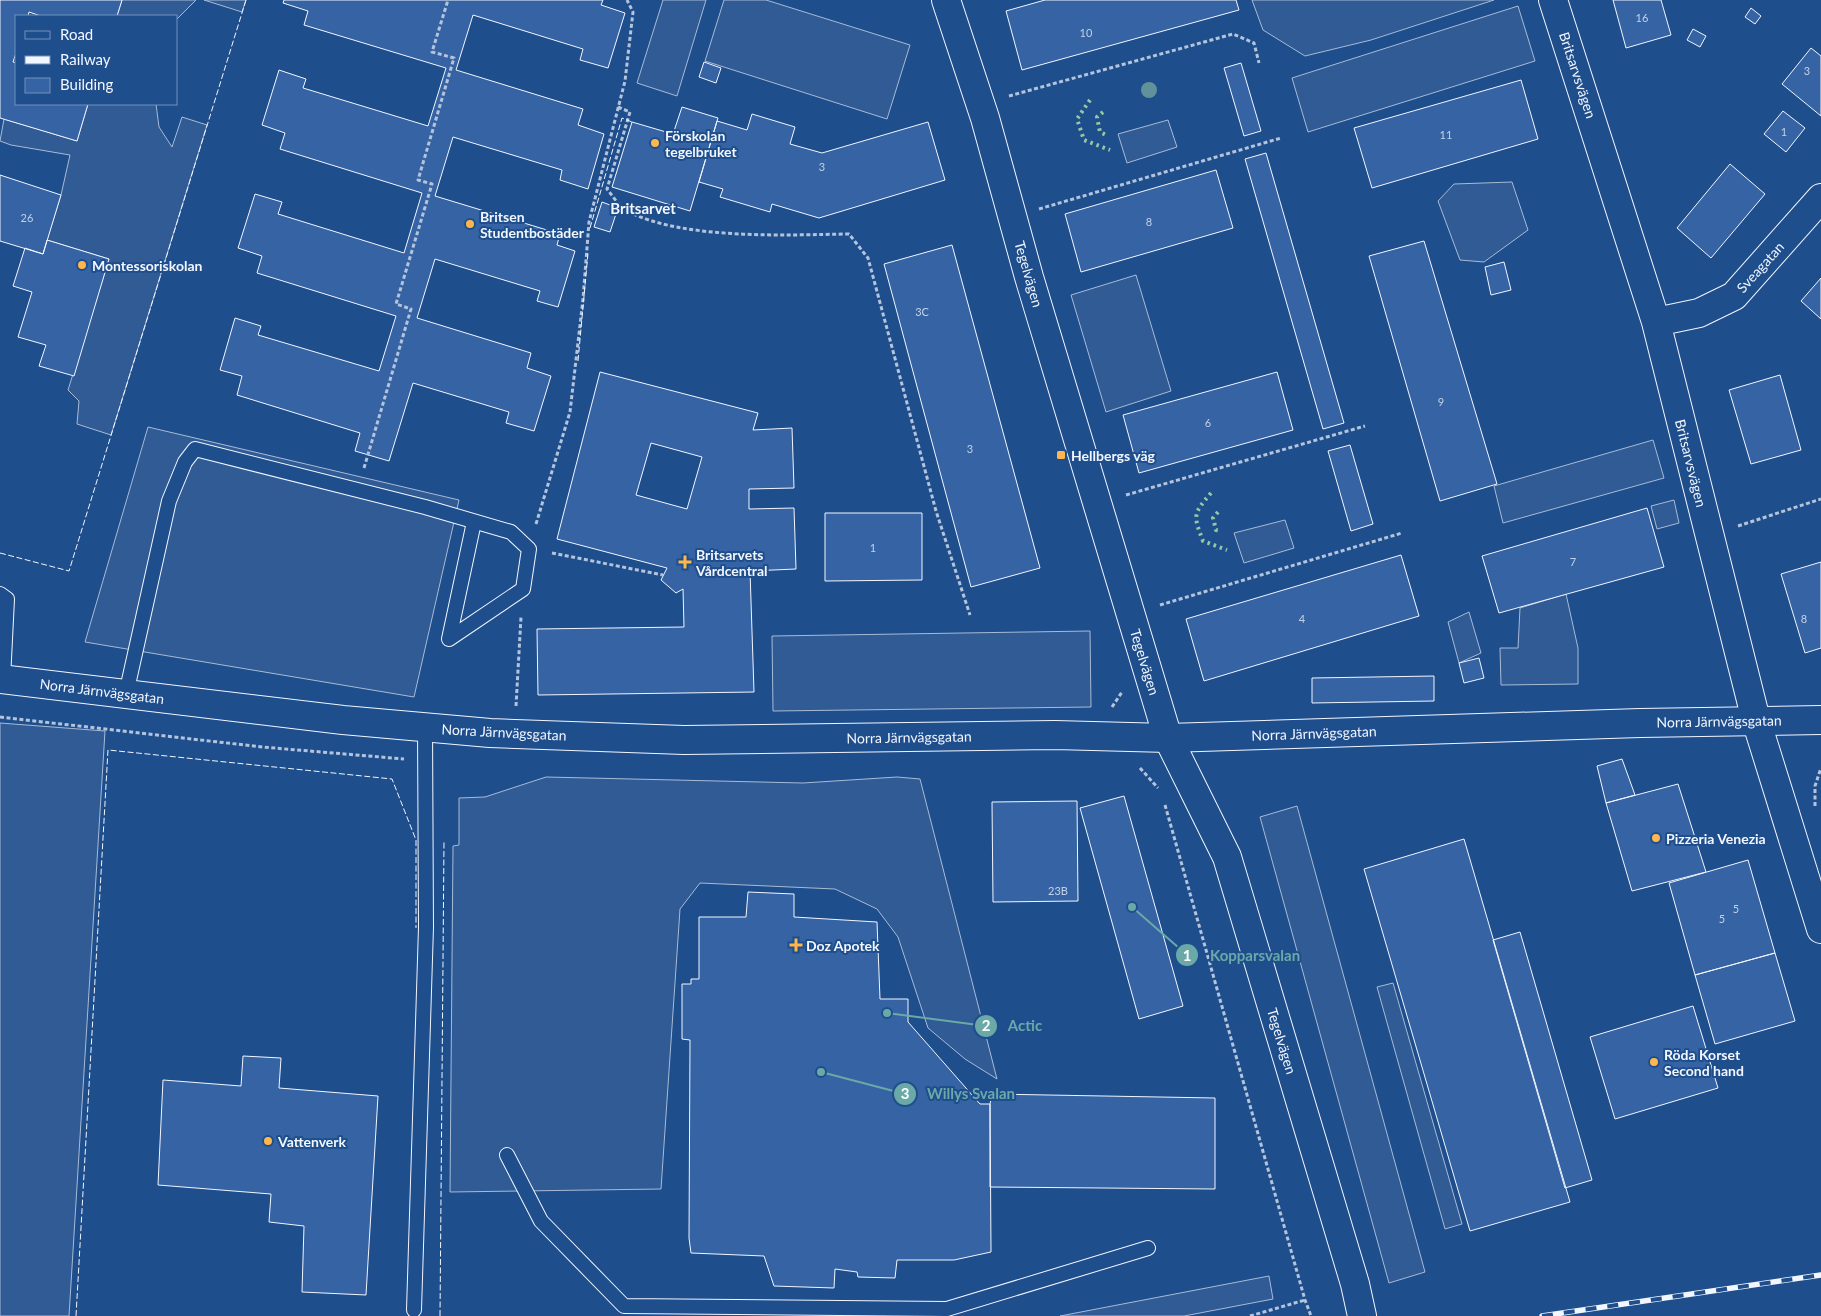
<svg xmlns="http://www.w3.org/2000/svg" width="1821" height="1316" viewBox="0 0 1821 1316" font-family="Lato,sans-serif">
<style>
.built{fill:#305b95;stroke:#a8bbd7}
.building{fill:#3563a3;stroke:#f2f6ff;fill-rule:evenodd}
.lines{fill:none;stroke-linecap:round;stroke-linejoin:round}
.lane-casing{stroke:#f2f6ff;stroke-width:16}
.street-casing{stroke:#f2f6ff;stroke-width:30}
.secondary-casing{stroke:#f2f6ff;stroke-width:30}
.path{stroke:#b3c4dc;stroke-width:3;stroke-dasharray:4 2.5;stroke-linecap:butt}
.lane{stroke:#1f4e8c;stroke-width:14}
.street{stroke:#1f4e8c;stroke-width:28}
.secondary{stroke:#1f4e8c;stroke-width:28}
.rail-casing{stroke:#f2f6ff;stroke-width:5.5}
.rail{stroke:#1f4e8c;stroke-width:4;stroke-dasharray:11;stroke-linecap:butt}
.hedge{stroke:#97c8a6;stroke-width:4;stroke-dasharray:2.5 4;stroke-linecap:butt}
.fence{stroke:#f2f6ff;stroke-width:1;stroke-dasharray:6 2.5;stroke-linecap:butt}
.tree{fill:#61919a}
.poi-dot{fill:#ffb74d;stroke:#1f4e8c;stroke-width:2}
.labels{text-anchor:middle;dominant-baseline:central;stroke-width:4;stroke-linejoin:round;paint-order:stroke}
.number-label{font-size:11px;fill:#c3d1e8}
.street-label{font-size:14px;fill:#f2f6ff;stroke:#1f4e8c}
.poi-label{font-size:14px;font-weight:bold;fill:#f2f6ff;stroke:#1f4e8c;text-anchor:start}
.neighbourhood-label{font-size:15px;font-weight:bold;fill:#f2f6ff;stroke:#1f4e8c}
.leader{fill:none;stroke:#6aa9a8;stroke-width:2}
.callout-dot{fill:#6aa9a8;stroke:#1f4e8c;stroke-width:2}
.mark-label{font-size:15px;text-anchor:middle;font-weight:bold;fill:#fff}
.callout-label{font-size:15px;text-anchor:middle;font-weight:bold;fill:#6aa9a8;stroke:#1f4e8c;stroke-width:4;stroke-linejoin:round;paint-order:stroke}
</style>
<rect width="100%" height="100%" fill="#1f4e8c"/>
<!-- built -->
<path class="built" d="M 122,0 L 196,0 L 176,20 L 176,16 L 117,16 Z
M 204,0 L 246,0 L 242,12 Z
M 663,0 L 706,0 L 677,96 L 637,83 Z
M 724,0 L 766,0 L 910,45 L 887,119 L 705,61 Z
M 1252,0 L 1494,0 L 1371,40 L 1305,56 L 1263,30 Z
M 1518,6 L 1535,61 L 1308,132 L 1292,78 Z
M 88,104 L 156,104 L 159,127 L 172,147 L 182,117 L 207,125 L 111,435 L 77,424 L 79,401 L 68,390 L 109,259 L 47,240 L 61,195 L 70,155 L 11,145 L 0,141 L 4,119 L 77,141 Z
M 1168,120 L 1177,147 L 1127,163 L 1118,134 Z
M 1512,182 L 1528,230 L 1484,262 L 1460,260 L 1438,201 L 1454,184 Z
M 1136,275 L 1171,391 L 1106,412 L 1071,295 Z
M 148,427 L 459,500 L 414,697 L 85,642 Z
M 1653,440 L 1664,478 L 1503,523 L 1494,486 Z
M 1674,500 L 1679,523 L 1657,529 L 1651,506 Z
M 1285,520 L 1294,548 L 1244,563 L 1234,533 Z
M 1566,594 L 1578,648 L 1578,684 L 1501,685 L 1500,648 L 1518,648 L 1520,608 Z
M 1469,612 L 1481,653 L 1459,663 L 1448,622 Z
M 1090,631 L 1091,707 L 773,711 L 772,636 Z
M 0,723 L 105,731 L 69,1316 L 0,1316 Z
M 546,777 L 803,783 L 897,777 L 920,779 L 997,1079 L 965,1059 L 928,1028 L 898,937 L 877,909 L 835,889 L 700,883 L 680,909 L 661,1189 L 450,1192 L 453,846 L 459,845 L 459,798 L 485,797 Z
M 1297,806 L 1425,1272 L 1389,1283 L 1260,817 Z
M 1393,983 L 1462,1224 L 1445,1229 L 1377,987 Z
M 1269,1276 L 1273,1299 L 1184,1316 L 1060,1316 Z"/>
<!-- building -->
<path class="building" d="M 0,0 L 122,0 L 117,16 L 41,16 L 29,12 L 28,16 L 16,16 L 16,53 L 13,62 L 16,63 L 16,104 L 88,104 L 77,141 L 0,118 Z
M 284,0 L 603,0 L 601,5 L 625,13 L 608,68 L 580,60 L 583,49 L 473,15 L 456,70 L 583,109 L 578,125 L 604,134 L 588,189 L 560,180 L 562,170 L 453,137 L 435,196 L 560,234 L 557,245 L 575,251 L 558,307 L 537,301 L 540,291 L 435,259 L 417,318 L 531,353 L 527,368 L 551,376 L 534,431 L 506,423 L 509,412 L 413,383 L 389,461 L 355,451 L 360,433 L 237,395 L 242,376 L 220,370 L 235,318 L 261,326 L 258,335 L 379,371 L 396,316 L 257,273 L 262,256 L 238,248 L 255,194 L 282,202 L 278,214 L 404,253 L 422,193 L 280,149 L 285,133 L 262,125 L 279,70 L 306,79 L 303,88 L 428,126 L 446,68 L 304,25 L 308,11 L 283,3 Z
M 1045,0 L 1236,0 L 1239,10 L 1022,70 L 1006,11 Z
M 1613,0 L 1661,0 L 1671,35 L 1626,48 Z
M 1751,8 L 1761,16 L 1755,24 L 1745,17 Z
M 1693,29 L 1706,36 L 1700,47 L 1687,40 Z
M 1811,48 L 1821,56 L 1821,116 L 1782,84 Z
M 704,62 L 721,68 L 716,83 L 699,77 Z
M 1241,63 L 1261,131 L 1244,136 L 1224,68 Z
M 1521,80 L 1538,139 L 1372,188 L 1354,128 Z
M 682,107 L 718,118 L 690,211 L 612,187 L 632,122 L 673,134 Z
M 1783,111 L 1805,128 L 1786,152 L 1764,134 Z
M 752,114 L 795,127 L 790,144 L 822,153 L 928,122 L 945,180 L 819,218 L 772,204 L 770,212 L 720,197 L 723,189 L 699,182 L 717,121 L 747,130 Z
M 1266,153 L 1344,423 L 1323,429 L 1245,159 Z
M 1730,164 L 1765,194 L 1711,258 L 1677,228 Z
M 1216,170 L 1233,228 L 1081,272 L 1065,214 Z
M 0,175 L 61,195 L 43,254 L 0,241 Z
M 602,202 L 618,208 L 610,232 L 594,227 Z
M 47,240 L 109,259 L 74,376 L 39,366 L 46,345 L 18,337 L 32,292 L 13,286 L 25,248 L 43,254 Z
M 1424,241 L 1497,484 L 1440,501 L 1369,256 Z
M 952,245 L 1040,568 L 971,587 L 884,264 Z
M 1504,262 L 1511,290 L 1491,295 L 1485,267 Z
M 1821,278 L 1821,319 L 1801,301 Z
M 600,372 L 758,413 L 753,430 L 792,428 L 794,488 L 749,489 L 749,509 L 794,508 L 796,569 L 750,571 L 754,692 L 538,695 L 537,629 L 684,627 L 683,589 L 676,593 L 661,580 L 667,568 L 557,539 ZM 651,443 L 702,457 L 687,509 L 636,495 Z
M 1277,372 L 1293,430 L 1139,473 L 1123,415 Z
M 1780,375 L 1801,450 L 1751,464 L 1729,390 Z
M 1350,445 L 1373,524 L 1351,531 L 1328,451 Z
M 1647,508 L 1664,567 L 1499,613 L 1482,556 Z
M 825,513 L 922,513 L 922,580 L 825,581 Z
M 1401,555 L 1419,616 L 1204,681 L 1186,619 Z
M 1821,562 L 1821,648 L 1805,653 L 1781,574 Z
M 1479,658 L 1484,678 L 1464,683 L 1459,663 Z
M 1434,676 L 1434,701 L 1312,703 L 1312,678 Z
M 1622,759 L 1635,795 L 1606,803 L 1597,766 Z
M 1678,784 L 1706,872 L 1632,891 L 1606,803 Z
M 1124,796 L 1183,1006 L 1139,1019 L 1080,808 Z
M 1077,801 L 1078,901 L 993,902 L 992,802 Z
M 1464,839 L 1570,1202 L 1470,1231 L 1364,869 Z
M 1748,860 L 1775,953 L 1695,975 L 1669,883 Z
M 748,892 L 794,894 L 794,917 L 877,922 L 880,999 L 908,999 L 908,1022 L 980,1104 L 990,1104 L 991,1252 L 954,1260 L 897,1260 L 895,1278 L 858,1277 L 857,1272 L 835,1269 L 834,1288 L 774,1286 L 764,1256 L 691,1253 L 689,1238 L 690,1040 L 682,1039 L 682,984 L 691,984 L 691,979 L 699,979 L 699,917 L 746,917 Z
M 1520,932 L 1592,1180 L 1565,1188 L 1493,940 Z
M 1775,953 L 1795,1021 L 1715,1044 L 1695,975 Z
M 1693,1006 L 1718,1088 L 1615,1119 L 1590,1037 Z
M 243,1056 L 281,1058 L 279,1088 L 378,1096 L 366,1295 L 302,1292 L 304,1226 L 269,1222 L 271,1194 L 158,1185 L 163,1080 L 241,1086 Z
M 992,1094 L 1215,1098 L 1215,1189 L 990,1187 L 990,1104 Z"/>
<g class="lines">
<defs>
<path id="lane" d="M 0,594 L 7,599 L 3,679
M 449,639 L 474,522
M 126,694 L 169,501 L 185,462 L 195,449 L 425,507 L 511,532 L 529,549 L 523,589 L 449,639
M 507,1155 L 541,1221 L 624,1306 L 947,1309 L 1148,1248
M 414,1310 L 426,927 L 425,727"/>
<path id="street" d="M 946,0 L 985,118 L 1029,277 L 1168,738 L 1227,857 L 1355,1284 L 1362,1316
M 1553,0 L 1656,322 L 1756,720 L 1821,929
M 1656,322 L 1699,313 L 1734,296 L 1821,198"/>
<path id="secondary" d="M 0,679 L 343,720 L 490,733 L 684,740 L 1055,735 L 1168,738 L 1640,723 L 1821,720"/>
</defs>
<!-- lane casing -->
<use href="#lane" class="lane-casing"/>
<!-- street casing -->
<use href="#street" class="street-casing"/>
<!-- secondary casing -->
<use href="#secondary" class="secondary-casing"/>
<!-- path -->
<path class="path" d="M 1009,96 L 1233,34 L 1254,43 L 1259,63
M 618,107 L 630,112 L 607,189 C 613,196 619,207 627,211 C 683,240 786,235 849,234 L 868,258 L 936,511 L 970,615
M 1039,209 L 1281,138
M 364,468 L 411,309 L 396,304 L 432,184 L 418,180 L 454,58 L 432,52 L 448,0
M 1126,495 L 1365,426
M 536,524 L 570,412 L 583,299 L 589,222 L 625,81 L 633,12 L 627,0
M 1738,526 L 1821,499
M 552,553 L 663,575
M 1160,605 L 1402,533
M 516,706 L 521,617
M 1112,707 L 1122,692
M 0,717 L 262,747 L 404,759
M 1140,768 L 1158,788
M 1165,805 L 1305,1300 L 1311,1316
M 1815,806 L 1815,786 L 1821,768
M 1250,1316 L 1305,1300"/>
<!-- lane -->
<use href="#lane" class="lane"/>
<!-- street -->
<use href="#street" class="street"/>
<!-- secondary -->
<use href="#secondary" class="secondary"/>
<defs>
<path id="rail" d="M 1542,1316 L 1821,1275"/>
</defs>
<!-- rail casing -->
<use href="#rail" class="rail-casing"/>
<!-- rail -->
<use href="#rail" class="rail"/>
<!-- hedge -->
<path class="hedge" d="M 1090,100 L 1077,119 L 1084,140 L 1110,150
M 1103,112 L 1097,117 L 1100,132 L 1106,135
M 1211,493 C 1193,514 1193,515 1203,541 L 1227,550
M 1218,512 L 1213,518 L 1216,530 L 1221,531"/>
<!-- fence -->
<path class="fence" d="M 590,228 L 622,118 L 632,122
M 578,361 L 588,253
M 0,553 L 69,571 L 246,0
M 76,1316 L 108,750 L 392,779 L 416,840 L 416,928
M 440,1316 L 444,841"/>
</g>
<!-- trees -->
<circle class="tree" cx="1149" cy="90" r="8"/>
<!-- markers -->
<g class="poi-dot">
<circle cx="655" cy="143" r="5"/>
<circle cx="470" cy="224" r="5"/>
<circle cx="82" cy="265" r="5"/>
<rect x="1056" y="450" width="10" height="10" rx="2.5"/>
<path d="M682.5 554.5h5v5h5v5h-5v5h-5v-5h-5v-5h5z"/>
<circle cx="1656" cy="838" r="5"/>
<path d="M793.5 937.5h5v5h5v5h-5v5h-5v-5h-5v-5h5z"/>
<circle cx="1654" cy="1062" r="5"/>
<circle cx="268" cy="1141" r="5"/>
</g>
<g class="labels">
<!-- number labels -->
<g class="number-label">
<text x="1642" y="17">16</text>
<text x="1086" y="32">10</text>
<text x="1807" y="70">3</text>
<text x="1784" y="131">1</text>
<text x="1446" y="134">11</text>
<text x="822" y="166">3</text>
<text x="27" y="217">26</text>
<text x="1149" y="221">8</text>
<text x="922" y="311">3C</text>
<text x="1441" y="401">9</text>
<text x="1208" y="422">6</text>
<text x="970" y="448">3</text>
<text x="873" y="547">1</text>
<text x="1573" y="561">7</text>
<text x="1302" y="618">4</text>
<text x="1804" y="618">8</text>
<text x="1058" y="890">23B</text>
<text x="1736" y="908">5</text>
<text x="1722" y="918">5</text>
</g>
<!-- street labels -->
<g class="street-label">
<text transform="translate(1578 75) rotate(72)">Britsarvsvägen</text>
<text transform="translate(1760 267) rotate(-48)">Sveagatan</text>
<text transform="translate(1029 274) rotate(74)">Tegelvägen</text>
<text transform="translate(1691 463) rotate(76)">Britsarvsvägen</text>
<text transform="translate(1145 662) rotate(73)">Tegelvägen</text>
<text transform="translate(102 691) rotate(7)">Norra Järnvägsgatan</text>
<text transform="translate(1719 721) rotate(-1)">Norra Järnvägsgatan</text>
<text transform="translate(504 732) rotate(3)">Norra Järnvägsgatan</text>
<text transform="translate(1314 733) rotate(-2)">Norra Järnvägsgatan</text>
<text transform="translate(909 737) rotate(-1)">Norra Järnvägsgatan</text>
<text transform="translate(1282 1041) rotate(73)">Tegelvägen</text>
</g>
<!-- poi labels -->
<g class="poi-label">
<text x="665" y="135">Förskolan<tspan x="665" dy="16">tegelbruket</tspan></text>
<text x="480" y="216">Britsen<tspan x="480" dy="16">Studentbostäder</tspan></text>
<text x="92" y="265">Montessoriskolan</text>
<text x="1071" y="455">Hellbergs väg</text>
<text x="696" y="554">Britsarvets<tspan x="696" dy="16">Vårdcentral</tspan></text>
<text x="1666" y="838">Pizzeria Venezia</text>
<text x="806" y="945">Doz Apotek</text>
<text x="1664" y="1054">Röda Korset<tspan x="1664" dy="16">Second hand</tspan></text>
<text x="278" y="1141">Vattenverk</text>
</g>
<!-- neighbourhood labels -->
<g class="neighbourhood-label">
<text x="643" y="208">Britsarvet</text>
</g>
</g>
<!-- callouts -->
<path class="leader" d="M1132 907L1187 955M887 1013L986 1026M821 1072L905 1094"/>
<g class="callout-dot">
<circle cx="1132" cy="907" r="5"/>
<circle cx="887" cy="1013" r="5"/>
<circle cx="821" cy="1072" r="5"/>
<circle cx="1187" cy="955" r="12"/>
<circle cx="986" cy="1026" r="12"/>
<circle cx="905" cy="1094" r="12"/>
</g>
<g class="mark-label">
<text x="1187" y="961">1</text>
<text x="986" y="1031">2</text>
<text x="905" y="1099">3</text>
</g>
<g class="callout-label">
<text x="1255" y="961">Kopparsvalan</text>
<text x="1025" y="1031">Actic</text>
<text x="971" y="1099">Willys Svalan</text>
</g>
<!-- legend -->
<rect x="15" y="15" width="162" height="90" fill="#1f4e8c" stroke="#7391ba"/>
<rect x="25" y="31" width="25" height="8" fill="#1f4e8c" stroke="#7391ba"/>
<text x="60" y="40" font-size="15" fill="#f2f6ff">Road</text>
<rect x="25" y="56" width="25" height="8" fill="#f2f6ff" stroke="#7391ba"/>
<text x="60" y="65" font-size="15" fill="#f2f6ff">Railway</text>
<rect x="25" y="78" width="25" height="15" fill="#3563a3" stroke="#7391ba"/>
<text x="60" y="90" font-size="15" fill="#f2f6ff">Building</text>
</svg>
